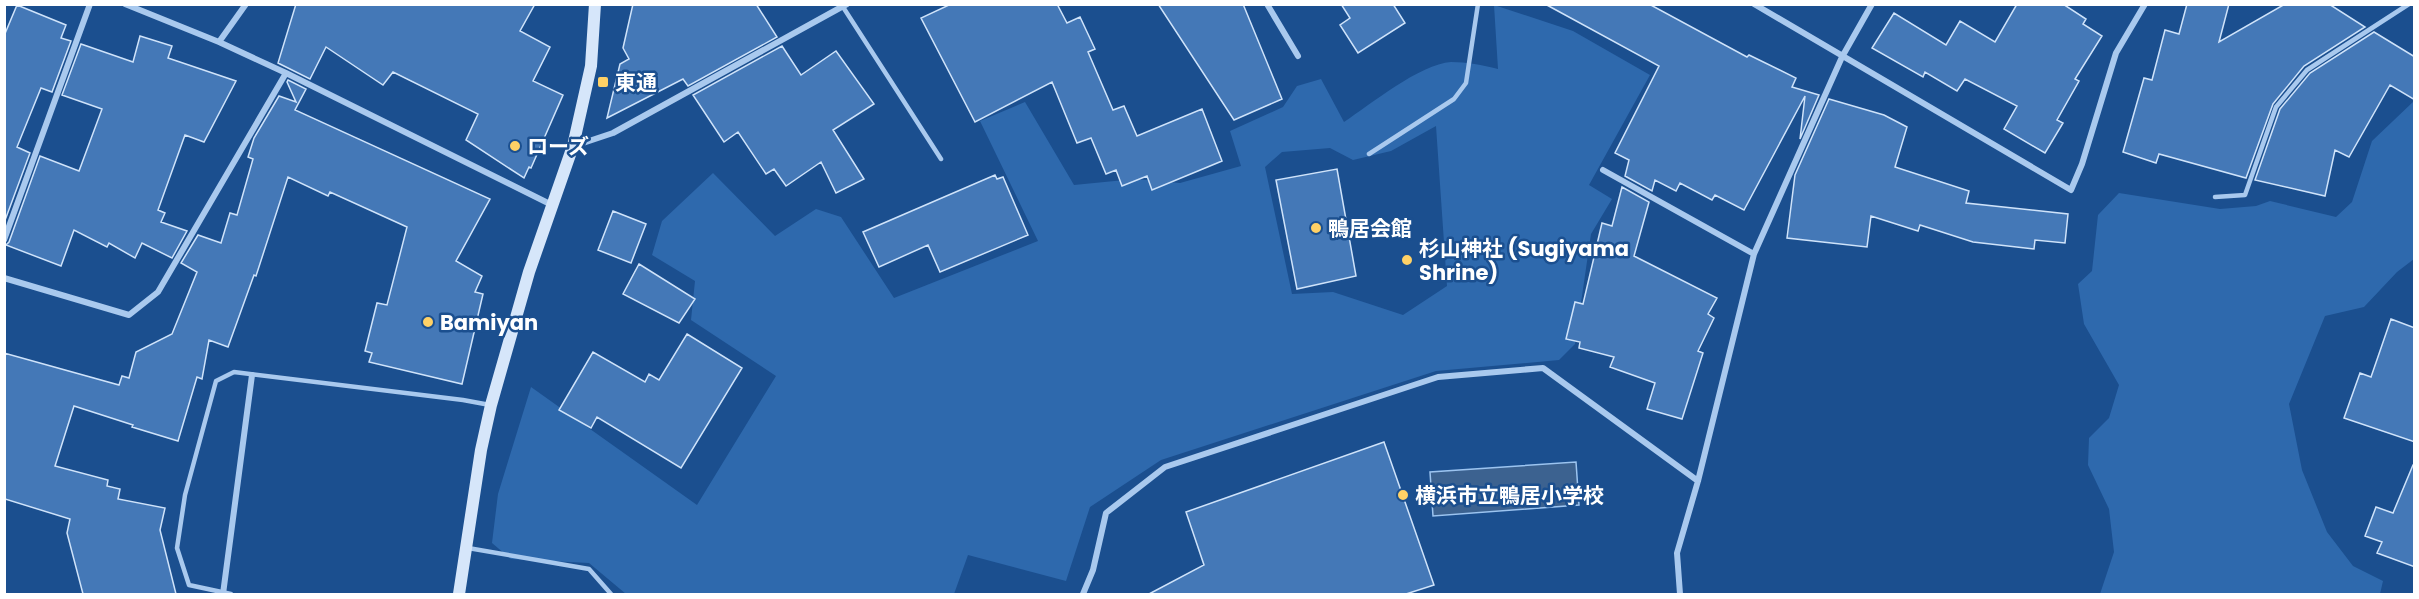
<svg xmlns="http://www.w3.org/2000/svg" width="2419" height="599" viewBox="0 0 2419 599" font-family="Poppins,'Noto Sans JP',sans-serif">
<style>
.green{fill:#2e69ad;fill-rule:evenodd}
.water{fill:#3c6290;stroke:#9cc4f0;stroke-width:1.5}
.building{fill:#4478b7;stroke:#cfe3fa;stroke-width:1.5}
.lines{fill:none;stroke-linecap:round;stroke-linejoin:round}
.lane{stroke:#a9c9ee;stroke-width:4.5}
.street{stroke:#a9c9ee;stroke-width:6}
.secondary{stroke:#d6e6fa;stroke-width:12}
.poi-dot{fill:#ffd166;stroke:#1b4f8f;stroke-width:2}
.labels{text-anchor:middle;dominant-baseline:central;stroke-width:5;stroke-linejoin:round;paint-order:stroke}
.poi-label{font-size:21px;font-weight:bold;fill:#fff;stroke:#1b4f8f;text-anchor:start}
</style>
<rect width="100%" height="100%" fill="#1b4f8f"/>
<!-- green -->
<path class="green" d="M 1494,5 L 1573,31 L 1650,75 L 1589,185 L 1612,199 L 1591,234 L 1575,344 L 1559,360 L 1436,371 L 1161,460 L 1090,507 L 1066,581 L 968,555 L 954,594 L 626,594 L 589,563 L 511,559 L 492,543 L 498,494 L 531,387 L 697,505 L 776,376 L 691,320 L 695,281 L 652,255 L 662,221 L 713,173 L 775,236 L 816,209 L 841,217 L 894,298 L 1038,241 L 980,121 L 1025,102 L 1074,185 L 1135,179 L 1180,183 L 1241,166 L 1230,131 L 1283,107 L 1297,86 L 1321,79 L 1344,122 C 1371,104 1420,64 1451,62 C 1467,62 1482,65 1498,69 ZM 1436,126 L 1447,286 L 1403,315 L 1333,292 L 1292,294 L 1265,167 L 1282,152 L 1330,148 L 1353,160 L 1391,151 Z
M 2414,101 L 2414,259 L 2397,272 L 2364,307 L 2325,316 L 2289,404 L 2302,470 L 2327,532 L 2353,566 L 2383,581 L 2380,594 L 2100,594 L 2114,552 L 2109,509 L 2088,465 L 2089,438 L 2109,418 L 2119,385 L 2084,324 L 2078,284 L 2092,271 L 2098,215 L 2119,193 L 2220,209 L 2256,206 L 2270,201 L 2336,217 L 2352,202 L 2372,141 Z"/>
<!-- water -->
<path class="water" d="M 1576,462 L 1579,505 L 1433,516 L 1430,472 Z"/>
<!-- building -->
<path class="building" d="M 296,4 L 535,4 L 520,31 L 550,47 L 533,81 L 563,95 L 531,168 L 529,167 L 524,178 L 466,140 L 478,114 L 393,72 L 383,85 L 326,47 L 310,79 L 278,63 Z
M 633,4 L 756,4 L 777,37 L 688,86 L 683,79 L 607,118 L 620,64 L 629,59 L 623,48 Z
M 951,4 L 1057,4 L 1067,23 L 1080,17 L 1095,49 L 1088,52 L 1113,110 L 1124,106 L 1137,136 L 1202,109 L 1222,161 L 1152,190 L 1147,176 L 1122,186 L 1116,170 L 1106,174 L 1091,138 L 1077,143 L 1052,82 L 975,122 L 921,18 Z
M 1158,4 L 1243,4 L 1282,99 L 1234,120 Z
M 1341,4 L 1393,4 L 1405,23 L 1358,53 L 1340,25 L 1350,18 Z
M 1545,4 L 1649,4 L 1747,57 L 1749,55 L 1796,78 L 1792,87 L 1819,95 L 1800,139 L 1805,96 L 1744,210 L 1715,195 L 1712,200 L 1680,183 L 1676,191 L 1655,180 L 1652,191 L 1625,176 L 1629,160 L 1615,153 L 1659,66 Z
M 2017,4 L 2063,4 L 2086,19 L 2083,24 L 2102,36 L 2075,79 L 2079,81 L 2057,120 L 2063,123 L 2045,153 L 2004,129 L 2017,106 L 1965,79 L 1957,91 L 1925,72 L 1923,77 L 1872,48 L 1894,13 L 1946,45 L 1960,21 L 1995,42 Z
M 2187,4 L 2229,4 L 2219,42 L 2285,4 L 2329,4 L 2365,27 L 2304,66 L 2273,104 L 2246,178 L 2159,154 L 2156,163 L 2123,152 L 2144,78 L 2152,80 L 2165,30 L 2179,34 Z
M 17,5 L 66,25 L 61,38 L 71,41 L 52,92 L 41,88 L 17,147 L 30,153 L 4,223 L 4,36 Z
M 2374,32 L 2415,57 L 2415,100 L 2390,85 L 2349,157 L 2335,150 L 2325,196 L 2255,180 L 2280,109 L 2310,73 Z
M 140,36 L 172,46 L 168,58 L 236,81 L 204,142 L 185,135 L 158,210 L 165,213 L 161,222 L 187,231 L 172,258 L 142,243 L 135,258 L 109,243 L 107,247 L 74,230 L 61,266 L 6,245 L 9,242 L 40,156 L 79,171 L 102,109 L 62,95 L 81,44 L 133,62 Z
M 782,46 L 801,75 L 836,51 L 874,104 L 833,130 L 864,179 L 836,193 L 821,162 L 786,186 L 774,169 L 766,174 L 738,132 L 724,142 L 693,95 Z
M 288,80 L 306,89 L 295,110 L 490,199 L 456,261 L 482,276 L 475,292 L 483,294 L 462,384 L 369,362 L 372,353 L 365,351 L 377,303 L 387,305 L 407,227 L 330,192 L 328,196 L 288,177 L 256,276 L 254,275 L 228,347 L 209,340 L 202,379 L 197,377 L 178,441 L 132,427 L 133,425 L 74,406 L 55,466 L 108,480 L 107,486 L 120,489 L 118,499 L 165,508 L 160,530 L 176,594 L 83,594 L 67,533 L 70,519 L 5,499 L 4,353 L 119,385 L 122,376 L 129,378 L 136,352 L 172,334 L 197,272 L 181,263 L 198,235 L 221,243 L 230,213 L 237,215 L 253,159 L 248,157 L 254,138 L 279,96 L 296,102 L 287,82 Z
M 1829,99 L 1884,115 L 1907,127 L 1895,167 L 1969,191 L 1966,203 L 2068,214 L 2065,243 L 2035,240 L 2034,249 L 1973,242 L 1920,225 L 1918,231 L 1871,216 L 1867,247 L 1787,238 L 1795,175 Z
M 1337,169 L 1356,276 L 1297,289 L 1276,180 Z
M 995,175 L 997,179 L 1003,177 L 1028,235 L 940,272 L 928,245 L 879,267 L 863,232 Z
M 1622,187 L 1649,202 L 1634,256 L 1717,298 L 1708,314 L 1714,318 L 1698,351 L 1703,353 L 1682,419 L 1647,409 L 1655,383 L 1610,367 L 1614,357 L 1579,348 L 1580,342 L 1566,339 L 1575,302 L 1583,304 L 1602,223 L 1612,226 Z
M 613,211 L 646,224 L 631,263 L 598,250 Z
M 639,264 L 695,299 L 679,323 L 623,294 Z
M 2391,319 L 2415,328 L 2415,442 L 2344,418 L 2360,373 L 2371,377 Z
M 687,334 L 742,368 L 681,468 L 597,417 L 591,428 L 559,410 L 593,352 L 645,382 L 649,374 L 659,380 Z
M 1384,442 L 1434,585 L 1406,594 L 1149,594 L 1204,565 L 1186,512 Z
M 2413,465 L 2415,465 L 2415,567 L 2377,553 L 2382,542 L 2365,536 L 2376,507 L 2393,513 Z"/>
<g class="lines">
<!-- lane -->
<path class="lane" d="M 843,7 L 941,159
M 1369,154 L 1454,99 L 1466,83 L 1478,4
M 2215,197 L 2245,195 L 2276,107 L 2307,70 L 2409,4
M 468,548 L 589,569 L 611,594
M 231,594 L 189,585 L 177,548 L 185,495 L 216,381 L 234,372 L 463,400 L 490,405"/>
<!-- street -->
<path class="street" d="M 125,4 L 219,42 L 286,73 L 552,205
M 1267,4 L 1298,56
M 1754,4 L 2071,190 L 2082,164 L 2116,53 L 2145,4
M 219,42 L 246,4
M 574,146 L 613,133 L 847,4
M 1603,170 L 1754,254
M 4,240 L 90,4
M 4,278 L 129,315 L 158,292 L 286,73
M 223,594 L 252,375
M 1083,594 L 1093,570 L 1106,513 L 1165,467 L 1438,377 L 1543,368 L 1698,481
M 1680,594 L 1677,553 L 1698,481 L 1754,254 L 1842,57 L 1872,4"/>
<!-- secondary -->
<path class="secondary" d="M 459,594 L 481,450 L 491,405 L 529,272 L 573,146 L 591,66 L 595,4"/>
</g>
<!-- markers -->
<g class="poi-dot">
<rect x="597" y="76" width="12" height="12" rx="3"/>
<circle cx="515" cy="146" r="6"/>
<circle cx="1316" cy="228" r="6"/>
<circle cx="1407" cy="260" r="6"/>
<circle cx="428" cy="322" r="6"/>
<circle cx="1403" cy="495" r="6"/>
</g>
<g class="labels">
<!-- poi labels -->
<g class="poi-label">
<text x="615" y="82">東通</text>
<text x="527" y="146">ローズ</text>
<text x="1328" y="228">鴨居会館</text>
<text x="1419" y="248">杉山神社 (Sugiyama<tspan x="1419" dy="24">Shrine)</tspan></text>
<text x="440" y="322">Bamiyan</text>
<text x="1415" y="495">横浜市立鴨居小学校</text>
</g>
</g>
<!-- border -->
<rect width="2419" height="599" fill="none" stroke="#ffffff" stroke-width="12"/>
</svg>
